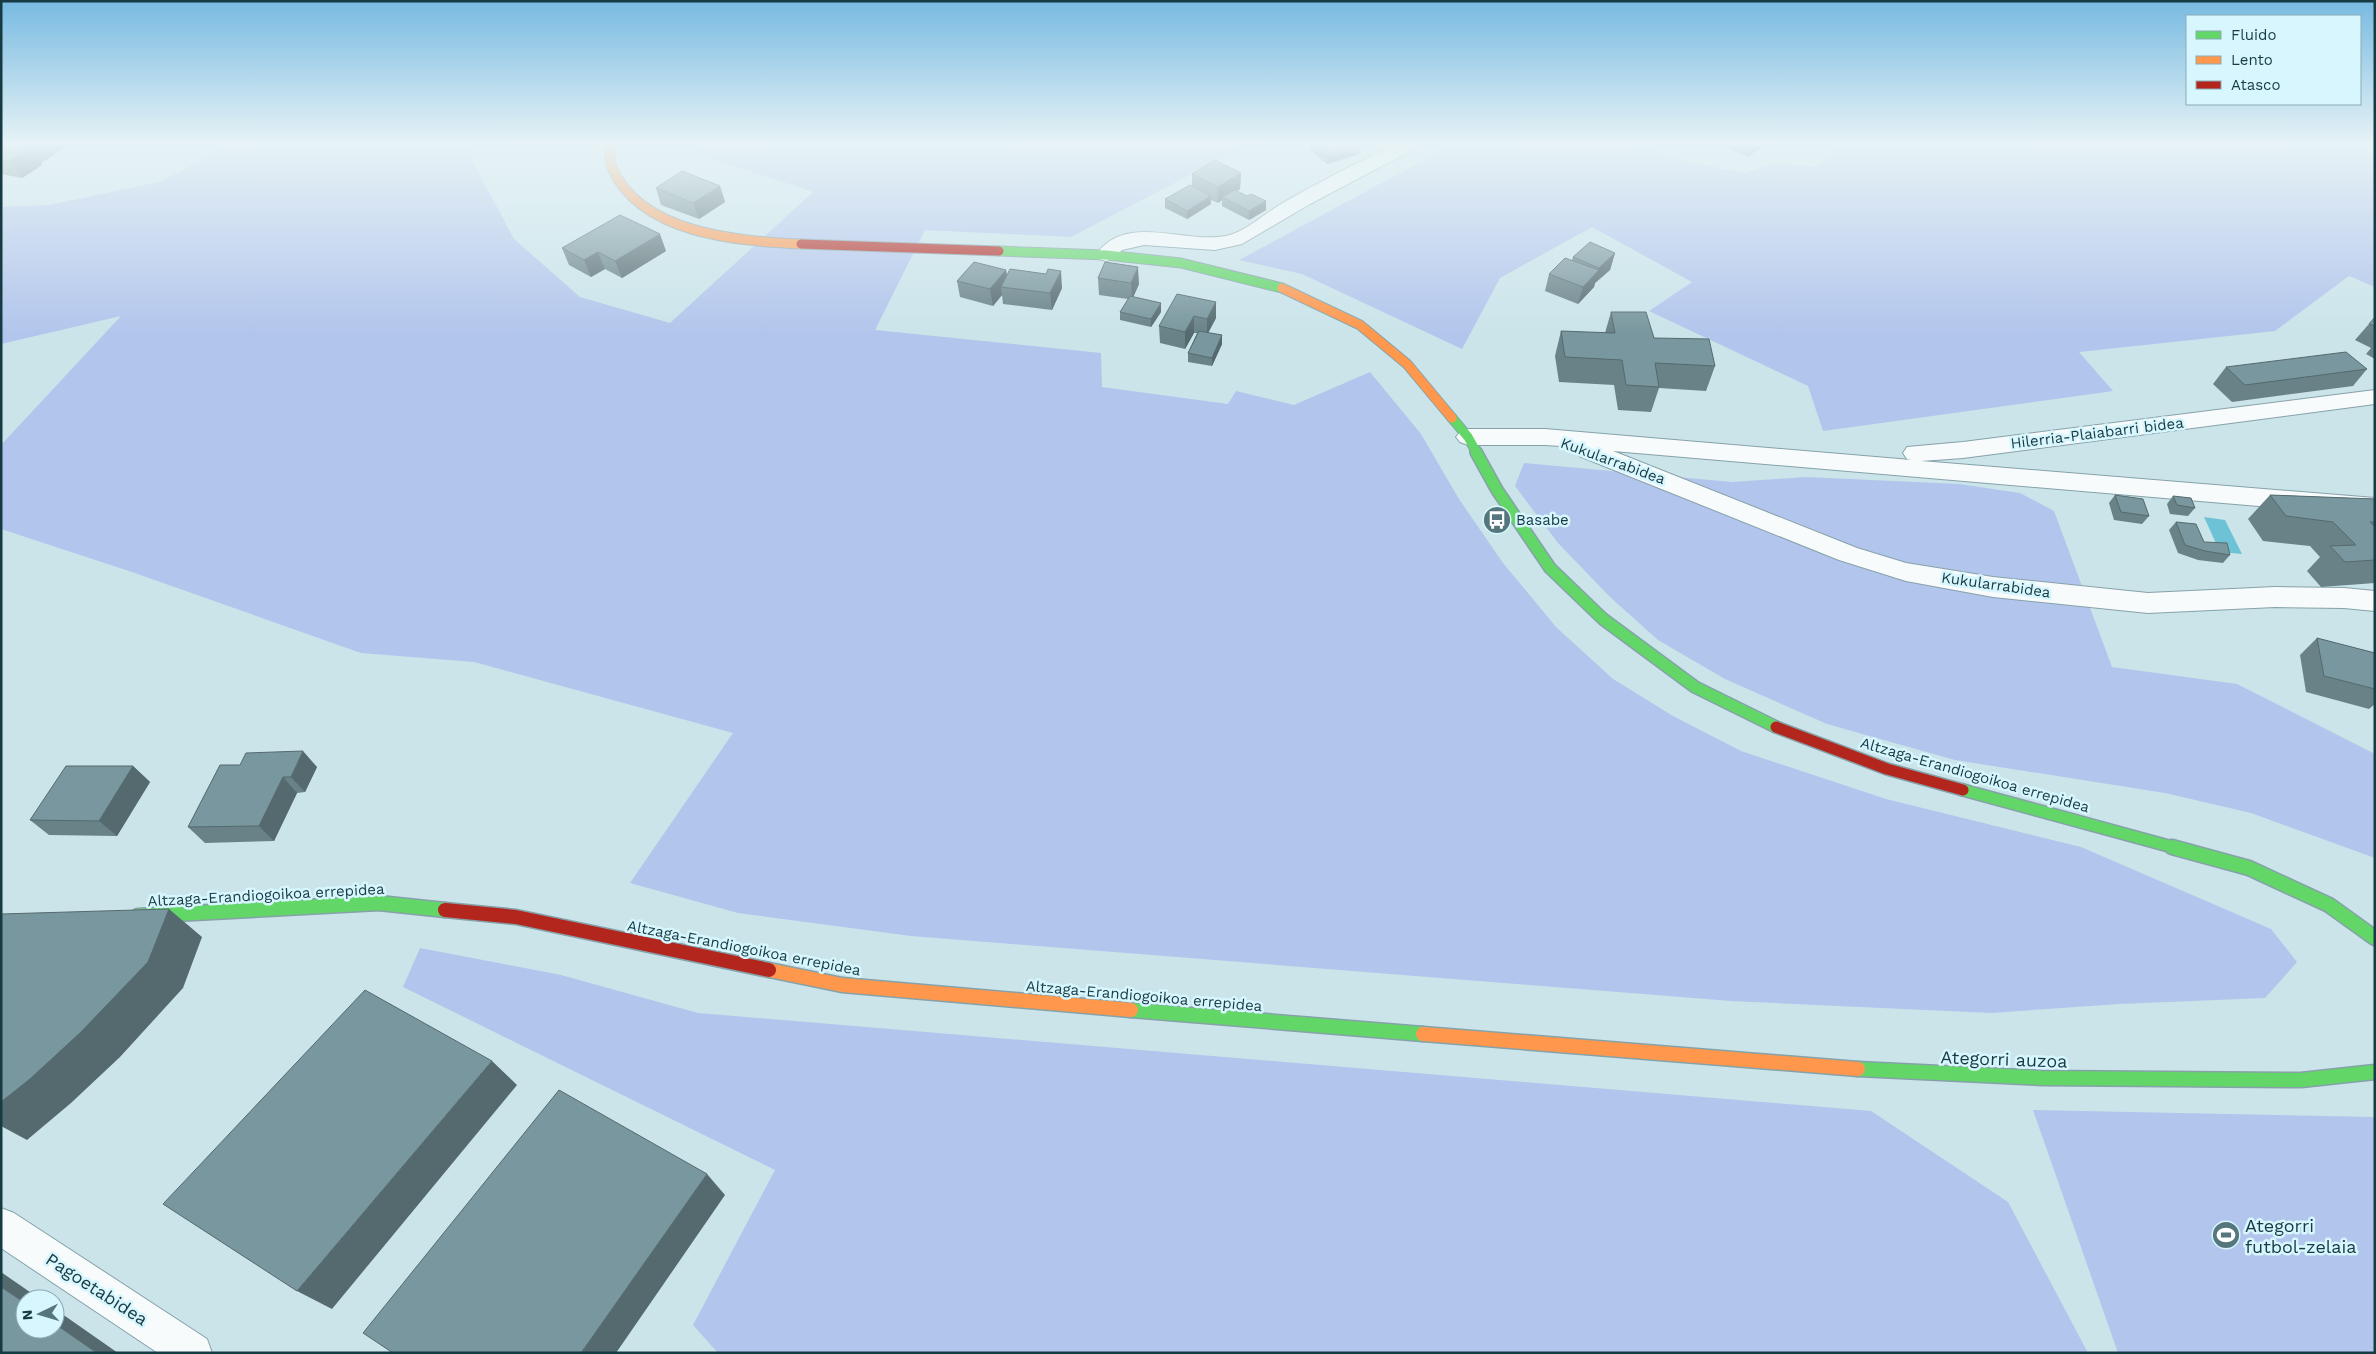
<svg xmlns="http://www.w3.org/2000/svg" width="2376" height="1354" viewBox="0 0 2376 1354" font-family="'Work Sans',sans-serif">
<style>
.green{fill:#b2c5ec}
.water{fill:#6dc2d6}
.lines{fill:none;stroke-linecap:round;stroke-linejoin:round}
.street-casing{stroke:#86a2a9;stroke-width:2}
.fast-far2-casing{stroke:#86a2a9;stroke-width:11}
.fast-far1-casing{stroke:#86a2a9;stroke-width:14}
.fast-casing{stroke:#86a2a9;stroke-width:17}
.slow-far1-casing{stroke:#86a2a9;stroke-width:11}
.slow-casing{stroke:#86a2a9;stroke-width:17}
.jam-far2-casing{stroke:#86a2a9;stroke-width:11}
.jam-far1-casing{stroke:#86a2a9;stroke-width:14}
.jam-casing{stroke:#86a2a9;stroke-width:17}
.street{fill:#f7fbfc;fill-rule:evenodd}
.fast-far2{stroke:#63d668;stroke-width:9}
.fast-far1{stroke:#63d668;stroke-width:11}
.fast{stroke:#63d668;stroke-width:14}
.slow-far1{stroke:#ff974d;stroke-width:9}
.slow{stroke:#ff974d;stroke-width:14}
.jam-far2{stroke:#b3261e;stroke-width:9}
.jam-far1{stroke:#b3261e;stroke-width:11}
.jam{stroke:#b3261e;stroke-width:14}
.wall{fill:#688288}
.shaded-wall{fill:#556a6f}
.building{fill:#79979e;stroke:#556a6f}
.labels{text-anchor:middle;dominant-baseline:central;stroke-width:5;stroke-linejoin:round;paint-order:stroke}
.street-label{font-size:15px;fill:#173b43;stroke:#d7f6fe}
.poi-label{font-size:15px;fill:#173b43;stroke:#d7f6fe;text-anchor:start}
.near-street-label{font-size:18px;fill:#173b43;stroke:#d7f6fe}
.near-poi-label{font-size:18px;fill:#173b43;stroke:#d7f6fe;text-anchor:start}
</style>
<rect width="100%" height="100%" fill="#cae4ea"/>
<!-- green -->
<path class="green" d="M 232,145 L 464,145 L 514,239 L 580,297 L 670,323 L 813,192 L 718,161 L 697,151 L 712,145 L 1270,145 L 1234,152 L 1071,237 L 925,230 L 875,330 L 1101,353 L 1102,387 L 1228,404 L 1236,391 L 1294,405 L 1370,372 L 1421,434 L 1459,499 L 1503,563 L 1556,627 L 1613,679 L 1673,716 L 1741,751 L 1886,799 L 2081,847 L 2271,929 L 2297,962 L 2265,998 L 2119,1004 L 1991,1013 L 1731,1001 L 911,936 L 738,913 L 630,883 L 733,733 L 474,662 L 361,653 L 132,572 L 1,529 L 1,445 L 121,316 L 1,344 L 1,207 L 49,205 L 159,182 Z
M 1452,145 L 1642,145 L 1641,149 L 1693,163 L 1745,173 L 1773,163 L 1817,167 L 1835,153 L 1836,145 L 2375,145 L 2375,287 L 2349,276 L 2275,331 L 2079,352 L 2113,391 L 1823,431 L 1808,386 L 1649,311 L 1692,282 L 1592,227 L 1500,278 L 1462,349 L 1302,274 L 1239,260 Z
M 1524,463 L 1732,482 L 1806,477 L 1959,484 L 2020,493 L 2054,511 L 2112,667 L 2237,684 L 2375,754 L 2375,858 L 2251,813 L 2165,793 L 1955,760 L 1827,724 L 1725,679 L 1658,640 L 1610,597 L 1558,543 L 1515,486 Z
M 420,948 L 561,975 L 698,1013 L 1871,1111 L 2008,1202 L 2088,1353 L 718,1353 L 693,1325 L 775,1170 L 403,987 Z
M 2033,1110 L 2375,1117 L 2375,1353 L 2118,1353 Z"/>
<!-- water -->
<path class="water" d="M 2204,517 L 2225,520 L 2242,554 L 2220,552 Z"/>
<g class="lines">
<defs>
<path id="street" d="M 1393,145 L 1416,145 L 1414,149 L 1310,204 L 1242,244 L 1215,250 L 1144,245 L 1122,250 L 1113,259 L 1106,261 L 1099,259 L 1096,255 C 1125,212 1184,244 1226,236 C 1246,232 1264,214 1281,204 C 1318,182 1356,164 1393,145 Z
M 2375,390 L 2375,404 L 1963,458 L 1921,461 L 2375,498 L 2375,516 L 1613,451 L 1857,548 L 1906,563 L 1993,577 L 2148,593 L 2275,587 L 2344,588 L 2375,591 L 2375,611 L 2344,608 L 2275,607 L 2148,613 L 1993,597 L 1906,581 L 1839,560 L 1579,456 L 1575,450 L 1577,447 L 1545,445 L 1468,445 L 1460,442 L 1456,437 L 1460,432 L 1468,429 L 1545,429 L 1911,460 L 1907,459 L 1903,453 L 1907,447 L 1963,442 Z
M 1,1208 L 14,1213 L 207,1339 L 212,1353 L 158,1353 L 1,1248 Z"/>
<path id="fast-far2" d="M 999,251 L 1106,255 L 1181,263 L 1282,288
M 1452,418 L 1468,437 L 1477,453"/>
<path id="fast-far1" d="M 1476,452 L 1497,490 L 1550,568 L 1603,619 L 1695,687 L 1776,727
M 1963,790 L 2176,848"/>
<path id="fast" d="M 2172,847 L 2249,868 L 2329,905 L 2375,938
M 138,916 L 379,903 L 445,910
M 1131,1010 L 1423,1034
M 1858,1069 L 2042,1078 L 2301,1080 L 2375,1072"/>
<path id="slow-far1" d="M 609,145 C 610,152 609,161 612,168 C 641,234 738,241 801,244
M 1282,288 L 1360,325 L 1407,364 L 1452,418"/>
<path id="slow" d="M 769,970 L 842,985 L 1131,1010
M 1423,1034 L 1858,1069"/>
<path id="jam-far2" d="M 801,244 L 999,251"/>
<path id="jam-far1" d="M 1776,727 L 1887,769 L 1963,790"/>
<path id="jam" d="M 445,910 L 516,917 L 769,970"/>
</defs>
<!-- street casing -->
<use href="#street" class="street-casing"/>
<!-- fast-far2 casing -->
<use href="#fast-far2" class="fast-far2-casing"/>
<!-- fast-far1 casing -->
<use href="#fast-far1" class="fast-far1-casing"/>
<!-- fast casing -->
<use href="#fast" class="fast-casing"/>
<!-- slow-far1 casing -->
<use href="#slow-far1" class="slow-far1-casing"/>
<!-- slow casing -->
<use href="#slow" class="slow-casing"/>
<!-- jam-far2 casing -->
<use href="#jam-far2" class="jam-far2-casing"/>
<!-- jam-far1 casing -->
<use href="#jam-far1" class="jam-far1-casing"/>
<!-- jam casing -->
<use href="#jam" class="jam-casing"/>
<!-- street -->
<use href="#street" class="street"/>
<!-- fast-far2 -->
<use href="#fast-far2" class="fast-far2"/>
<!-- fast-far1 -->
<use href="#fast-far1" class="fast-far1"/>
<!-- fast -->
<use href="#fast" class="fast"/>
<!-- slow-far1 -->
<use href="#slow-far1" class="slow-far1"/>
<!-- slow -->
<use href="#slow" class="slow"/>
<!-- jam-far2 -->
<use href="#jam-far2" class="jam-far2"/>
<!-- jam-far1 -->
<use href="#jam-far1" class="jam-far1"/>
<!-- jam -->
<use href="#jam" class="jam"/>
</g>
<!-- wall -->
<path class="wall" d="M 1,145 L 69,145 L 41,163 L 42,165 L 22,178 L 1,174 Z
M 1310,145 L 1359,145 L 1360,146 L 1359,154 L 1327,164 L 1310,150 Z
M 1719,145 L 1765,145 L 1748,157 Z
M 1241,173 L 1240,189 L 1237,191 L 1247,196 L 1266,201 L 1266,210 L 1249,220 L 1222,206 L 1222,200 L 1218,203 L 1211,200 L 1211,204 L 1187,219 L 1165,208 L 1165,199 L 1192,186 L 1192,174 Z
M 720,186 L 725,202 L 699,219 L 661,205 L 656,188 Z
M 562,248 L 666,251 L 622,278 L 605,269 L 591,277 L 569,265 Z
M 1615,253 L 1610,270 L 1595,283 L 1594,287 L 1578,304 L 1545,291 L 1549,274 L 1572,260 L 1573,257 Z
M 1006,270 L 1007,275 L 1062,288 L 1052,310 L 1003,304 L 1002,295 L 993,306 L 960,297 L 957,281 Z
M 1098,278 L 1139,284 L 1133,297 L 1161,312 L 1151,327 L 1120,320 L 1120,312 L 1128,299 L 1099,295 Z
M 1216,302 L 1216,318 L 1208,333 L 1222,335 L 1222,344 L 1212,366 L 1188,362 L 1188,353 L 1197,333 L 1194,333 L 1185,349 L 1160,343 L 1159,326 Z
M 1611,312 L 1654,338 L 1715,366 L 1706,391 L 1659,388 L 1651,412 L 1618,410 L 1614,385 L 1559,382 L 1555,356 L 1561,331 L 1605,333 Z
M 2375,317 L 2375,359 L 2366,354 L 2371,348 L 2355,340 Z
M 2226,367 L 2367,369 L 2353,386 L 2232,402 L 2213,384 Z
M 2115,495 L 2149,516 L 2142,524 L 2114,520 L 2109,503 Z
M 2270,495 L 2375,499 L 2375,583 L 2321,587 L 2307,571 L 2320,557 L 2310,546 L 2263,541 L 2248,519 Z
M 2173,496 L 2195,508 L 2188,516 L 2170,514 L 2167,504 Z
M 2176,522 L 2204,542 L 2230,555 L 2223,563 L 2198,560 L 2178,553 L 2169,530 Z
M 2317,638 L 2375,653 L 2375,704 L 2369,709 L 2306,692 L 2300,655 Z
M 220,765 L 317,767 L 305,792 L 297,793 L 274,841 L 205,843 L 188,827 Z
M 133,766 L 150,782 L 117,836 L 49,835 L 30,820 Z"/>
<!-- shaded-wall -->
<path class="shaded-wall" d="M 31,145 L 69,145 L 41,163 L 42,165 L 22,178 L 10,161 Z
M 1752,145 L 1765,145 L 1748,157 Z
M 1360,146 L 1359,154 L 1327,164 L 1328,156 Z
M 1241,173 L 1240,189 L 1225,199 L 1222,197 L 1222,200 L 1218,203 L 1218,187 Z
M 720,186 L 725,202 L 699,219 L 693,203 Z
M 1211,196 L 1211,204 L 1187,219 L 1187,211 Z
M 1266,201 L 1266,210 L 1249,220 L 1249,211 Z
M 660,234 L 666,251 L 622,278 L 615,261 Z
M 598,252 L 605,269 L 591,277 L 584,260 Z
M 1615,253 L 1610,270 L 1595,283 L 1594,287 L 1578,304 L 1583,287 L 1597,272 L 1599,268 Z
M 1138,267 L 1139,284 L 1132,300 L 1131,283 Z
M 1006,270 L 1008,287 L 1001,287 L 1002,295 L 993,306 L 990,289 Z
M 1061,271 L 1062,288 L 1052,310 L 1050,293 Z
M 1216,302 L 1216,318 L 1207,335 L 1207,319 Z
M 1161,303 L 1161,312 L 1151,327 L 1151,319 Z
M 1194,316 L 1194,333 L 1185,349 L 1185,332 Z
M 1222,335 L 1222,344 L 1212,366 L 1212,358 Z
M 303,751 L 317,767 L 305,792 L 291,777 Z
M 133,766 L 150,782 L 117,836 L 99,821 Z
M 283,777 L 297,793 L 274,841 L 259,826 Z
M 169,909 L 202,937 L 183,988 L 120,1057 L 71,1103 L 27,1140 L 1,1126 L 1,1102 Z
M 492,1061 L 517,1085 L 332,1309 L 297,1291 Z
M 707,1174 L 725,1195 L 616,1353 L 581,1353 Z
M 1,1272 L 40,1299 L 25,1299 L 25,1303 L 1,1287 Z
M 55,1309 L 118,1353 L 97,1353 L 55,1324 Z"/>
<!-- building -->
<path class="building" d="M 1,145 L 31,145 L 28,147 L 30,149 L 10,161 L 1,160 Z
M 1315,145 L 1359,145 L 1360,146 L 1328,156 Z
M 1215,160 L 1241,173 L 1218,187 L 1192,174 Z
M 682,171 L 720,186 L 693,203 L 656,188 Z
M 1190,185 L 1211,196 L 1187,211 L 1165,199 Z
M 1235,190 L 1247,196 L 1251,194 L 1266,201 L 1249,211 L 1222,197 Z
M 620,215 L 660,234 L 615,261 L 598,252 L 584,260 L 562,248 Z
M 1590,242 L 1615,253 L 1599,268 L 1573,257 Z
M 1565,258 L 1599,270 L 1583,287 L 1549,274 Z
M 974,262 L 1006,270 L 990,289 L 957,281 Z
M 1105,262 L 1138,267 L 1131,283 L 1098,278 Z
M 1010,269 L 1046,274 L 1048,269 L 1061,271 L 1050,293 L 1001,287 Z
M 1177,294 L 1216,302 L 1207,319 L 1194,316 L 1185,332 L 1159,326 Z
M 1130,296 L 1161,303 L 1151,319 L 1120,312 Z
M 1611,312 L 1646,312 L 1654,338 L 1709,339 L 1715,366 L 1655,363 L 1659,387 L 1626,385 L 1622,360 L 1565,357 L 1561,331 L 1615,333 Z
M 2375,317 L 2375,326 L 2369,324 Z
M 1199,331 L 1222,335 L 1212,358 L 1188,353 Z
M 2346,352 L 2367,369 L 2245,385 L 2226,367 Z
M 2115,495 L 2143,499 L 2149,516 L 2121,512 Z
M 2270,495 L 2375,499 L 2375,522 L 2370,522 L 2375,527 L 2375,560 L 2345,562 L 2330,546 L 2356,545 L 2333,522 L 2286,516 Z
M 2173,496 L 2191,498 L 2195,508 L 2177,505 Z
M 2176,522 L 2196,524 L 2204,542 L 2227,543 L 2230,555 L 2205,551 L 2185,545 Z
M 2317,638 L 2375,653 L 2375,689 L 2324,676 Z
M 303,751 L 291,777 L 283,777 L 259,826 L 188,827 L 220,765 L 240,765 L 246,753 Z
M 66,766 L 133,766 L 99,821 L 30,820 Z
M 169,909 L 148,962 L 81,1032 L 30,1079 L 1,1102 L 1,914 Z
M 365,990 L 492,1061 L 297,1291 L 163,1204 Z
M 559,1090 L 707,1174 L 581,1353 L 393,1353 L 363,1333 Z
M 1,1287 L 25,1303 L 25,1329 L 55,1329 L 55,1324 L 97,1353 L 1,1353 Z"/>
<!-- sky -->
<linearGradient id="sky" x2="0" y2="1"><stop stop-color="#77bae1"/><stop offset="0.43" stop-color="#e7f3f6"/><stop offset="1" stop-color="#e7f3f6" stop-opacity="0"/></linearGradient>
<rect width="2376" height="334" fill="url(#sky)"/>
<!-- icons -->
<defs>
<symbol id="bus-disc" viewBox="-11 -11 22 22"><circle r="9.5" fill="#56767d" stroke="#d7f6fe"/><path d="M-5-6H5V4H4V6H2V4H-2V6H-4V4H-5ZM-3.5-4V0h7V-4ZM-3.5 1.2v1.5H-2V1.2ZM2 1.2v1.5H3.5V1.2Z" fill="#fff"/></symbol>
<symbol id="stadium-disc" viewBox="-11 -11 22 22"><circle r="9.5" fill="#56767d" stroke="#d7f6fe"/><path d="M0-5a6.5 5 0 1 0 0 10a6.5 5 0 1 0 0-10ZM-3.5-1.8h7v3.6h-7Z" fill="#fff"/></symbol>
</defs>
<g fill-rule="evenodd">
<use href="#bus-disc" x="1481" y="504" width="32" height="32"/>
<use href="#stadium-disc" x="2210" y="1219" width="32" height="32"/>
</g>
<g class="labels">
<!-- street labels -->
<g class="street-label">
<text transform="translate(2097 433) rotate(-7)">Hilerria-Plaiabarri bidea</text>
<text transform="translate(1613 461) rotate(20)">Kukularrabidea</text>
<text transform="translate(1996 585) rotate(8)">Kukularrabidea</text>
<text transform="translate(1975 775) rotate(16)">Altzaga-Erandiogoikoa errepidea</text>
<text transform="translate(266 895) rotate(-3)">Altzaga-Erandiogoikoa errepidea</text>
<text transform="translate(744 948) rotate(11)">Altzaga-Erandiogoikoa errepidea</text>
<text transform="translate(1144 996) rotate(5)">Altzaga-Erandiogoikoa errepidea</text>
</g>
<!-- poi labels -->
<g class="poi-label">
<text x="1516" y="520">Basabe</text>
</g>
<!-- near-street labels -->
<g class="near-street-label">
<text transform="translate(2004 1059) rotate(2)">Ategorri auzoa</text>
<text transform="translate(97 1289) rotate(33)">Pagoetabidea</text>
</g>
<!-- near-poi labels -->
<g class="near-poi-label">
<text x="2245" y="1225">Ategorri<tspan x="2245" dy="21">futbol-zelaia</tspan></text>
</g>
</g>
<!-- border -->
<rect width="2376" height="1354" fill="none" stroke="#173b43" stroke-width="5"/>
<!-- legend -->
<rect x="2186" y="15" width="175" height="90" fill="#d7f6fe" stroke="#8aabb3"/>
<rect x="2196" y="31" width="25" height="8" fill="#63d668" stroke="#8aabb3"/>
<text x="2231" y="40" font-size="15" fill="#173b43">Fluido</text>
<rect x="2196" y="56" width="25" height="8" fill="#ff974d" stroke="#8aabb3"/>
<text x="2231" y="65" font-size="15" fill="#173b43">Lento</text>
<rect x="2196" y="81" width="25" height="8" fill="#b3261e" stroke="#8aabb3"/>
<text x="2231" y="90" font-size="15" fill="#173b43">Atasco</text>
<!-- north arrow -->
<g transform="translate(40 1314) rotate(265)"><circle r="24" fill="#d7f6fe" stroke="#8aabb3"/>
<path d="M0-4L9 19L0 12L-9 19Z" fill="#56767d"/>
<text y="-8" font-size="14" font-weight="bold" text-anchor="middle" fill="#173b43">N</text>
</g>
</svg>
